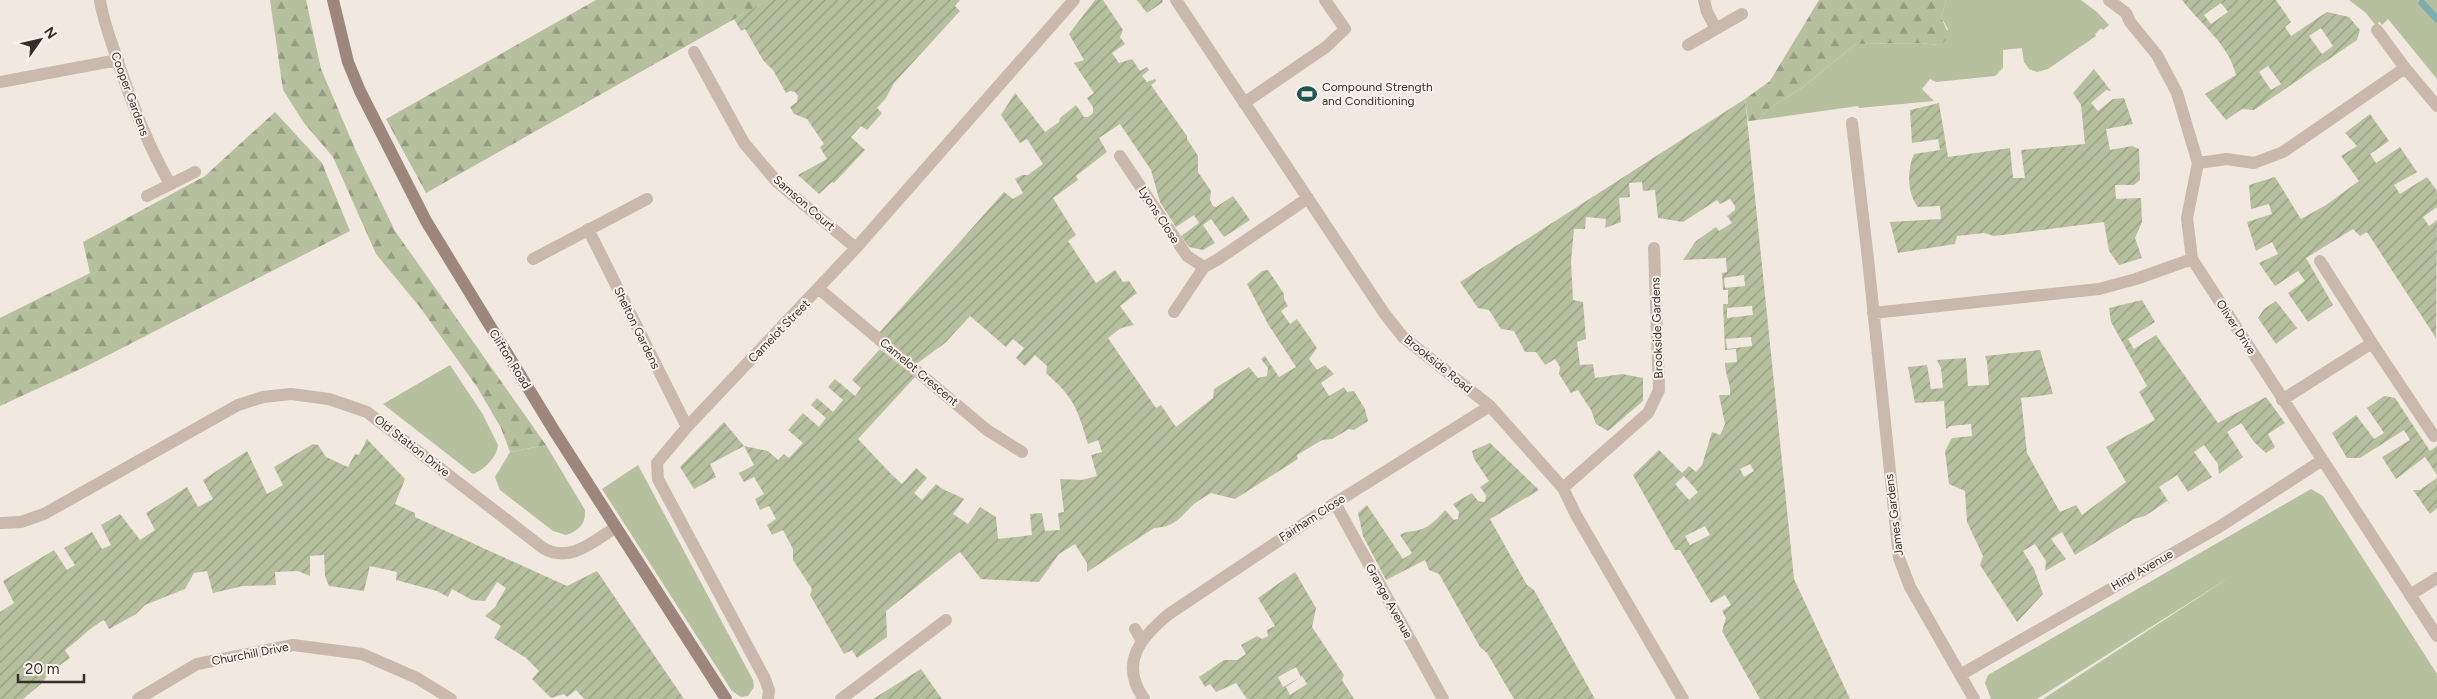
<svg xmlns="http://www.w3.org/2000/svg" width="2437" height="699" viewBox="0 0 2437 699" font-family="Figtree,sans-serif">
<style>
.green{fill:#b6c09f}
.forest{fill:url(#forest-firs)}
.garden{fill:url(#garden-furrows);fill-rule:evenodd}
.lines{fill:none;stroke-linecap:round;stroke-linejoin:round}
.stream{stroke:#7fadad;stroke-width:7}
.street{stroke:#c9b8ab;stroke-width:12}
.secondary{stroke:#9d877d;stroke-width:12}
.labels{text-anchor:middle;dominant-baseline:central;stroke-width:4;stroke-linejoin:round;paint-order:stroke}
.poi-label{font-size:12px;fill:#372e2a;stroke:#f9f2eb;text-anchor:start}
.street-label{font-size:12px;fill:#372e2a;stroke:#f9f2eb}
</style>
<defs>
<pattern id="forest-firs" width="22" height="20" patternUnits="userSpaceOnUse" patternTransform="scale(1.25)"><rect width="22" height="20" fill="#b6c09f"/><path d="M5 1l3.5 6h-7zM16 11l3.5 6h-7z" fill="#959c82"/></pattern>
<pattern id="garden-furrows" width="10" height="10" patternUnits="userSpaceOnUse" patternTransform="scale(1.25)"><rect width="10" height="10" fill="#b6c09f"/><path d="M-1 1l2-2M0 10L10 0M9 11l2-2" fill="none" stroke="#959c82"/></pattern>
</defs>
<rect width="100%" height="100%" fill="#f1e8df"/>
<!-- green -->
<path class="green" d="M 1946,0 L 2081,0 L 2097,12 L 2109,25 L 2103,30 L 2101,28 L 2095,34 L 2096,36 L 2048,69 L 2037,72 L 2029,69 L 2024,62 L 2022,48 L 2003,50 L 2003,68 L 1995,76 L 1936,82 L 1930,79 L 1922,89 L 1934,101 L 1859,108 L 1858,106 L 1758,120 L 1767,110 L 1803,87 L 1856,44 L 1921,43 L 1938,45 L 1948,29 L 1941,17 Z
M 2349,0 L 2437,0 L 2437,79 L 2388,19 L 2382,25 L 2379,21 L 2377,27 L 2366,13 Z
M 450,365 L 482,413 L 498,445 C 497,457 484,470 473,474 L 383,404 Z
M 546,445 L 585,510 C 586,523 579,531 566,535 L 553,531 L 500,490 L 495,477 L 510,452 Z
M 638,465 L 753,680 L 754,687 L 748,696 L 741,697 L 732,691 L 602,489 Z
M 2311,489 L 2323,496 L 2437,674 L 2437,699 L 2043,699 L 2230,577 L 2037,699 L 1991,699 L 1985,683 L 1988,675 Z"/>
<!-- forest -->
<path class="forest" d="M 270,0 L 306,0 L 321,69 L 356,151 L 395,231 L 546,445 L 510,452 L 501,428 L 477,387 L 419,306 L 376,254 L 333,157 L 304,123 L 283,90 Z
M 596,0 L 768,0 L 426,193 L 386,119 Z
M 1819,0 L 1946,0 L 1941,17 L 1949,35 L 1943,43 L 1938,45 L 1921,43 L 1856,44 L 1803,87 L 1767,110 L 1758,120 L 1748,121 L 1745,99 L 1770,81 Z
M 275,112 L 322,163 L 350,231 L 89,365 L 0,406 L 0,318 L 90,273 L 83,242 L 205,176 Z"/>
<!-- garden -->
<path class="garden" d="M 768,0 L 960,0 L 955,6 L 960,11 L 894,83 L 886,98 L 877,108 L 882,113 L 867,130 L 861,126 L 851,137 L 865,150 L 834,183 L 832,182 L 819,194 L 798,175 L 827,159 L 820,147 L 824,144 L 807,119 L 794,114 L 790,107 L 797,102 L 798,96 L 795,92 L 790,91 L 786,93 L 773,70 L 763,60 L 745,29 L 741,31 L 734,19 Z
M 1095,0 L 1103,0 L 1123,30 L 1120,37 L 1125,44 L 1112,53 L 1119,63 L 1132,59 L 1140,71 L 1147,67 L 1149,70 L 1142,76 L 1147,82 L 1155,79 L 1156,81 L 1151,85 L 1187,136 L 1187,139 L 1198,156 L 1198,172 L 1211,191 L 1210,200 L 1213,206 L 1216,207 L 1233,196 L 1250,220 L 1224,237 L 1211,219 L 1203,225 L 1215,243 L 1203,250 L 1189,247 L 1181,236 L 1199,223 L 1194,215 L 1176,227 L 1160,202 L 1151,170 L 1120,124 L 1099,138 L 1107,152 L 1076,176 L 1078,180 L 1053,198 L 1076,235 L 1068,241 L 1096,283 L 1115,270 L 1123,282 L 1129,281 L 1137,293 L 1120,306 L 1134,325 L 1121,328 L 1108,338 L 1156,408 L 1161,405 L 1176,427 L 1213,398 L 1214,389 L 1249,367 L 1258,378 L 1267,376 L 1268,368 L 1261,359 L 1265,356 L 1279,377 L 1296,367 L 1268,324 L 1247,284 L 1262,271 L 1268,270 L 1284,294 L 1284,299 L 1288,306 L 1281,311 L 1290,324 L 1297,319 L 1317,348 L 1309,359 L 1317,370 L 1325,365 L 1334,374 L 1321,383 L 1329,396 L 1344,387 L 1347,392 L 1354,391 L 1365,409 L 1368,421 L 1354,430 L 1349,429 L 1332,439 L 1322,440 L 1297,455 L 1298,459 L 1235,499 L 1211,493 C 1206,496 1199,500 1194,504 C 1180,517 1176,527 1154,528 L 1087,572 L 1087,563 L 1075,544 L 1059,554 L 1039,582 L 981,579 L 960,552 L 886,611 L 887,637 L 857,658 L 852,650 L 844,654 L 810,595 L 812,589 L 793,560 L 793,549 L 783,530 L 772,535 L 767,525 L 776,519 L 769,506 L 760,510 L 755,499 L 764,494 L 754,477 L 744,482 L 739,473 L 754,465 L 744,446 L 710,464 L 716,477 L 694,489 L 680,467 L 724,422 L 744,446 L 768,451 L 778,460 L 784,454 L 789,458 L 803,443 L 788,430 L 803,413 L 819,427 L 826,418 L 811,405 L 817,398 L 833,412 L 843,400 L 828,387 L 835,379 L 855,396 L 861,388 L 852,380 L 880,349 L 915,377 L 858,439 C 873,454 886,470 902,484 L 916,468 L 927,478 L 914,493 L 922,500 L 936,484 C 945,492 954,493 964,499 L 953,514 L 968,524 L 980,507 L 996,517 L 998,539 L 1032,535 L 1030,514 L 1042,513 L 1045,531 L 1060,530 L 1058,513 L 1064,512 L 1060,479 L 1082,480 L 1097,476 L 1091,455 L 1102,452 L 1098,440 L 1088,444 C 1077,408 1075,399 1046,373 L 1047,366 L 1035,355 L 1025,366 L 1016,358 L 1024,348 L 1013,339 L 1006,347 L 970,316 L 945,343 L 915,365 L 879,333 L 1004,192 L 1013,199 L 1023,193 L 1015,179 L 1022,175 L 1028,175 L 1043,164 L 1027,139 L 1020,143 L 1001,115 L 1015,93 L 1045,132 L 1059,122 L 1060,118 L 1076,105 L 1084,117 L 1088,117 L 1093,113 L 1093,107 L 1087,98 L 1094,93 L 1074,63 L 1084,60 L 1069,34 Z
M 1137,0 L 1162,0 L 1163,2 L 1147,13 Z
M 2182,0 L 2276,0 L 2291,22 L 2285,27 L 2291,36 L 2327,12 L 2349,17 L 2360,30 L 2357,40 L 2254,110 L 2242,109 L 2226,120 L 2205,94 L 2236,75 C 2228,43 2201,25 2182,0 ZM 2221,3 L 2228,12 L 2211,24 L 2204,15 ZM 2321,28 L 2333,46 L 2322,54 L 2309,36 ZM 2268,66 L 2281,84 L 2271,90 L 2259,72 Z
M 2094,69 L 2111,91 L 2106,90 L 2091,103 L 2098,111 L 2113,99 L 2124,98 L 2133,124 L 2106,129 L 2110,150 L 2132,146 L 2139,149 L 2140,180 L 2134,185 L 2115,185 L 2116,199 L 2141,198 L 2142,222 L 2135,238 L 2142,258 L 2119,265 L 2109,251 L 2104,222 L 1994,236 L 1984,233 L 1957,236 L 1955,244 L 1898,253 L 1890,222 L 1941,219 L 1940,206 L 1918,207 C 1907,194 1907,169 1914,154 L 1940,150 L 1938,139 L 1912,143 L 1910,110 L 1939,103 L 1948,157 L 2010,148 L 2013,178 L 2025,178 L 2021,150 L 2085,144 L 2081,105 L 2073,93 Z
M 1745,99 L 1794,579 L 1850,699 L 1760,699 L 1722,631 L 1726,618 L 1722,611 L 1731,605 L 1725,595 L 1711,603 L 1680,550 L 1675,550 L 1633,475 L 1659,450 L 1682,473 L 1689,466 L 1696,472 L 1702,465 L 1712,432 L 1720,435 L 1725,424 L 1719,395 L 1730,395 C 1731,383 1725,375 1725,363 L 1737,362 L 1736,349 L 1725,350 L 1723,304 L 1728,304 L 1728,290 L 1723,290 L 1722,273 L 1727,272 L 1726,258 L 1683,260 L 1696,241 L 1716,227 L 1719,231 L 1732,223 L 1727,216 L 1735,210 L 1735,206 L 1730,199 L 1720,204 L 1717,200 L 1683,222 L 1658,218 L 1655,190 L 1643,191 L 1642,182 L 1629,183 L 1630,197 L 1619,198 L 1621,222 L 1605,228 L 1606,219 L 1586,217 L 1585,229 L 1574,229 L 1571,261 L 1573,300 L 1583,302 L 1586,339 L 1577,342 L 1580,365 L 1593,364 L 1595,378 L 1622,374 L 1643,378 L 1643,401 L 1608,431 L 1596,424 L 1591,410 L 1578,390 L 1571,393 L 1559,374 L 1560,367 L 1555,359 L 1545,365 L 1536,352 L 1525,352 L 1514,331 L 1501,329 L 1489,310 L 1478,308 L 1460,282 ZM 1744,275 L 1745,286 L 1725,288 L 1724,278 ZM 1752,306 L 1753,315 L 1727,318 L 1727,308 ZM 1751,337 L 1752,346 L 1727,349 L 1726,339 ZM 1750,464 L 1754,471 L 1744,477 L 1740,469 ZM 1684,476 L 1698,492 L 1689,500 L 1675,484 ZM 1705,526 L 1710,535 L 1690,545 L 1685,536 Z
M 2370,114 L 2389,141 L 2370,154 L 2376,163 L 2400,147 L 2417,172 L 2394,185 L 2400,194 L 2427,177 L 2437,191 L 2437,207 L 2423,217 L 2429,226 L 2437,220 L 2436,338 L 2367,232 L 2360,236 L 2353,229 L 2306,258 L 2333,305 L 2308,322 L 2288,293 L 2305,281 L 2298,271 L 2275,286 L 2259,263 L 2278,254 L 2272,242 L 2256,251 L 2247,222 L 2272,214 L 2269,204 L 2251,209 L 2249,185 L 2275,177 L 2301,219 L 2326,205 L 2359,181 L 2341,156 L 2357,146 L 2345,133 Z
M 2142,300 L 2155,322 L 2128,339 L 2134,349 L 2156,335 L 2218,423 L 2266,397 L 2285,423 L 2268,434 L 2275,447 L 2266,453 L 2254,442 L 2241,423 L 2227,432 L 2243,457 L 2219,474 L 2218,464 L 2204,445 L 2194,452 L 2212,477 L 2188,492 L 2177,475 L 2159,487 L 2170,504 L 2167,501 L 2145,516 L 2134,519 L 2075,555 L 2062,532 L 2051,539 L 2066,559 L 2045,571 L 2046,561 L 2035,544 L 2023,551 L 2034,569 L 2043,594 L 2017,622 L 1980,565 L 1983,556 L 1967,522 L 1965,491 L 1949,484 L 1945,451 L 1952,438 L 1972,436 L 1971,424 L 1950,426 L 1946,429 L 1944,401 L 1915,403 L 1908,367 L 1927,365 L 1931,389 L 1943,388 L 1941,368 L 1937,360 L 1966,358 L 1968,386 L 1989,385 L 1987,362 L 1985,356 L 2040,350 L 2053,394 L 2021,398 L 2027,453 L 2060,512 L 2076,505 L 2082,515 L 2126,482 L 2106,447 L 2155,420 L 2139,392 L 2147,386 L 2111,322 L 2109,308 Z
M 2276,301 L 2297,328 L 2276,344 L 2258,318 L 2264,309 Z
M 2384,396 L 2395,398 L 2430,451 L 2437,446 L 2437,475 L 2425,457 L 2396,479 L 2382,457 L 2410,440 L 2404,430 L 2360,458 L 2347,458 L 2332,433 L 2356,415 L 2374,439 L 2384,433 L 2367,408 Z
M 367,439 L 405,479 L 395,504 L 415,513 L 415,517 L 567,586 L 597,571 L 684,699 L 584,699 L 576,690 L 567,697 L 564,694 L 551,698 L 532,679 L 539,671 L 526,658 L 494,638 L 501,626 L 485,616 L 495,607 L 506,588 L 497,582 L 485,601 L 472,600 L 452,589 L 448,597 L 437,591 L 396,580 L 397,572 L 370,566 L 364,591 L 329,586 L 325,576 L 324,555 L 310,556 L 310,576 L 298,571 L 275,572 L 276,585 L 243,586 L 213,593 L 207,571 L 194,573 L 185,589 L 145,605 L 136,614 L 109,629 L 104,620 C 89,628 79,640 65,650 L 70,658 L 50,672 L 41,684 L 23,699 L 0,699 L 0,612 L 14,603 L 3,581 L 54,550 L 67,570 L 75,565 L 64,548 L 92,532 L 102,549 L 111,545 L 101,525 L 120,514 L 140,540 L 155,530 L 146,513 L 187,487 L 198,507 L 213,499 L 203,480 L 247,451 L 267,494 L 283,485 L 274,467 L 313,444 L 318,445 L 326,457 L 348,467 L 355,454 L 359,455 Z
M 1490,443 L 1539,490 L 1490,519 L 1527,585 L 1534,590 L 1595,699 L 1514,699 L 1487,653 L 1480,647 L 1439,574 L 1429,570 L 1425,560 L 1386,580 L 1363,536 L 1358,513 L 1367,505 L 1403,559 L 1412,553 L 1400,535 C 1408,530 1411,532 1419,530 C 1429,528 1439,517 1445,510 L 1454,520 L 1458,519 L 1459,512 L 1453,504 L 1472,493 L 1478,501 L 1485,502 L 1486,495 L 1480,487 L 1489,481 L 1474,459 L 1472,451 Z
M 2437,478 L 2437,508 L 2430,514 L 2413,490 L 2420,490 Z
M 1295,572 L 1316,608 L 1312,627 L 1344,675 L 1342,680 L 1354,699 L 1247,699 L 1236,683 L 1216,692 L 1210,684 L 1205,687 L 1199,677 L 1224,660 L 1237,660 L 1246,654 L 1241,645 L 1257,636 L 1262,639 L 1268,636 L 1267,630 L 1275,626 L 1258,598 ZM 1296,667 L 1301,677 L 1283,687 L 1278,677 ZM 1302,676 L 1307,684 L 1290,695 L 1286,687 Z
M 921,669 L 942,699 L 873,699 Z"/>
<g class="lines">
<!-- stream -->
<path class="stream" d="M 2422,3 L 2437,19"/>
<!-- street -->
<path class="street" d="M 100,0 C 103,21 111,40 117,59 C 133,106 146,141 170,184
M 1176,0 L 1384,313 L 1403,337 L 1490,406 L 1563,488 L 1576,515 L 1683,699
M 1704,0 L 1707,12 L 1716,29
M 2109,0 L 2126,13 L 2130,22 L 2157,55 L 2177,93 L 2198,163 L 2187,218 L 2192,259 L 2437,636
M 2377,30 L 2405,68 L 2437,106
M 1688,45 L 1742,14
M 694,52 L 744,143 L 778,183 L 856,248
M 0,82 L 118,60
M 1244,103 L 1326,47 L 1345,29 L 1325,0
M 1852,123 L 1868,259 L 1899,558 L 1910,587 L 1974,699
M 1120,156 L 1187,256 L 1204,267 L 1217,260 L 1308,198
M 2198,163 L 2227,159 L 2254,163 L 2283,152 L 2405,68
M 147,196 L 195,172
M 588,229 L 687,427
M 533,259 L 647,199
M 2320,261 L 2372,343
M 819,289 L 987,430 L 1022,452
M 1174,312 L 1204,267
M 1873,313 L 2099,289 L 2136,279 L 2192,259
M 2282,400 L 2372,343 L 2434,436
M 1563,488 L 1648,413 L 1659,390 L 1654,248
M 1335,503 L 1443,699
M 0,523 L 21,522 L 44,514 L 238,405 L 263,397 L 291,394 L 329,399 L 367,412 L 543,548 C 570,564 594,541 616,527
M 2410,595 L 2437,578
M 1135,629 L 1142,641
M 1960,675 L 2219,527 L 2321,461
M 138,699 L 197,664 L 293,645 L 362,654 L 417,678 L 451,699
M 768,699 L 769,690 L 764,677 L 658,479 L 657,463 L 687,427 L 856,248 L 1074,0
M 841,699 L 946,620
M 1144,699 C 1119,663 1140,638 1169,614 L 1335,503 L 1490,406"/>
<!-- secondary -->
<path class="secondary" d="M 333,0 L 348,62 L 360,91 L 426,221 L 555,432 L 726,699"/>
</g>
<!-- icons -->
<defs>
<symbol id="stadium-bare" viewBox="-9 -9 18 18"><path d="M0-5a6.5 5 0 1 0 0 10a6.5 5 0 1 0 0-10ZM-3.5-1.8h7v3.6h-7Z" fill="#225556" stroke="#f9f2eb" stroke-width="2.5" paint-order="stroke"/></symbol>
</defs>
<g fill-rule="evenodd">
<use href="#stadium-bare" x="1293" y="80" width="28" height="28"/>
</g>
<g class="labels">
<!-- poi labels -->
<g class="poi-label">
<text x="1322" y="87">Compound Strength<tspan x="1322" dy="14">and Conditioning</tspan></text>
</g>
<!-- street labels -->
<g class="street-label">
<text transform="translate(130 94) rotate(70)">Cooper Gardens</text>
<text transform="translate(804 203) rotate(41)">Samson Court</text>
<text transform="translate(1159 215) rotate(57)">Lyons Close</text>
<text transform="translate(2236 327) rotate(57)">Oliver Drive</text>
<text transform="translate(637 328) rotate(64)">Shelton Gardens</text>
<text transform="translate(1657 328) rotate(-92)">Brookside Gardens</text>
<text transform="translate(779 331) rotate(-46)">Camelot Street</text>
<text transform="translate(510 359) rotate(58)">Clifton Road</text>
<text transform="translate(1438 364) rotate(39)">Brookside Road</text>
<text transform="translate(919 372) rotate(40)">Camelot Crescent</text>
<text transform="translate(412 446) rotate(38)">Old Station Drive</text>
<text transform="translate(1894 515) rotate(-97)">James Gardens</text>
<text transform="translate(1312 518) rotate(-33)">Fairham Close</text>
<text transform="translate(2142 570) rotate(-30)">Hind Avenue</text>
<text transform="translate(1389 601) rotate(61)">Grange Avenue</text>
<text transform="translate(250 654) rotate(-11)">Churchill Drive</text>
</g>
</g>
<!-- north arrow -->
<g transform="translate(40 40) rotate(56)" stroke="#f9f2eb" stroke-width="4" paint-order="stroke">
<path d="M0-4L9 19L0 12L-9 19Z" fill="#372e2a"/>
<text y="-8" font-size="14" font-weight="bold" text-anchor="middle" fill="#372e2a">N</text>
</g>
<!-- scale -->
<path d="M18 674v8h66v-8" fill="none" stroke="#372e2a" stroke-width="2.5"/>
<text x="25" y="674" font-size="15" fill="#372e2a" stroke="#f9f2eb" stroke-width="4" paint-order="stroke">20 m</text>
</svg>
